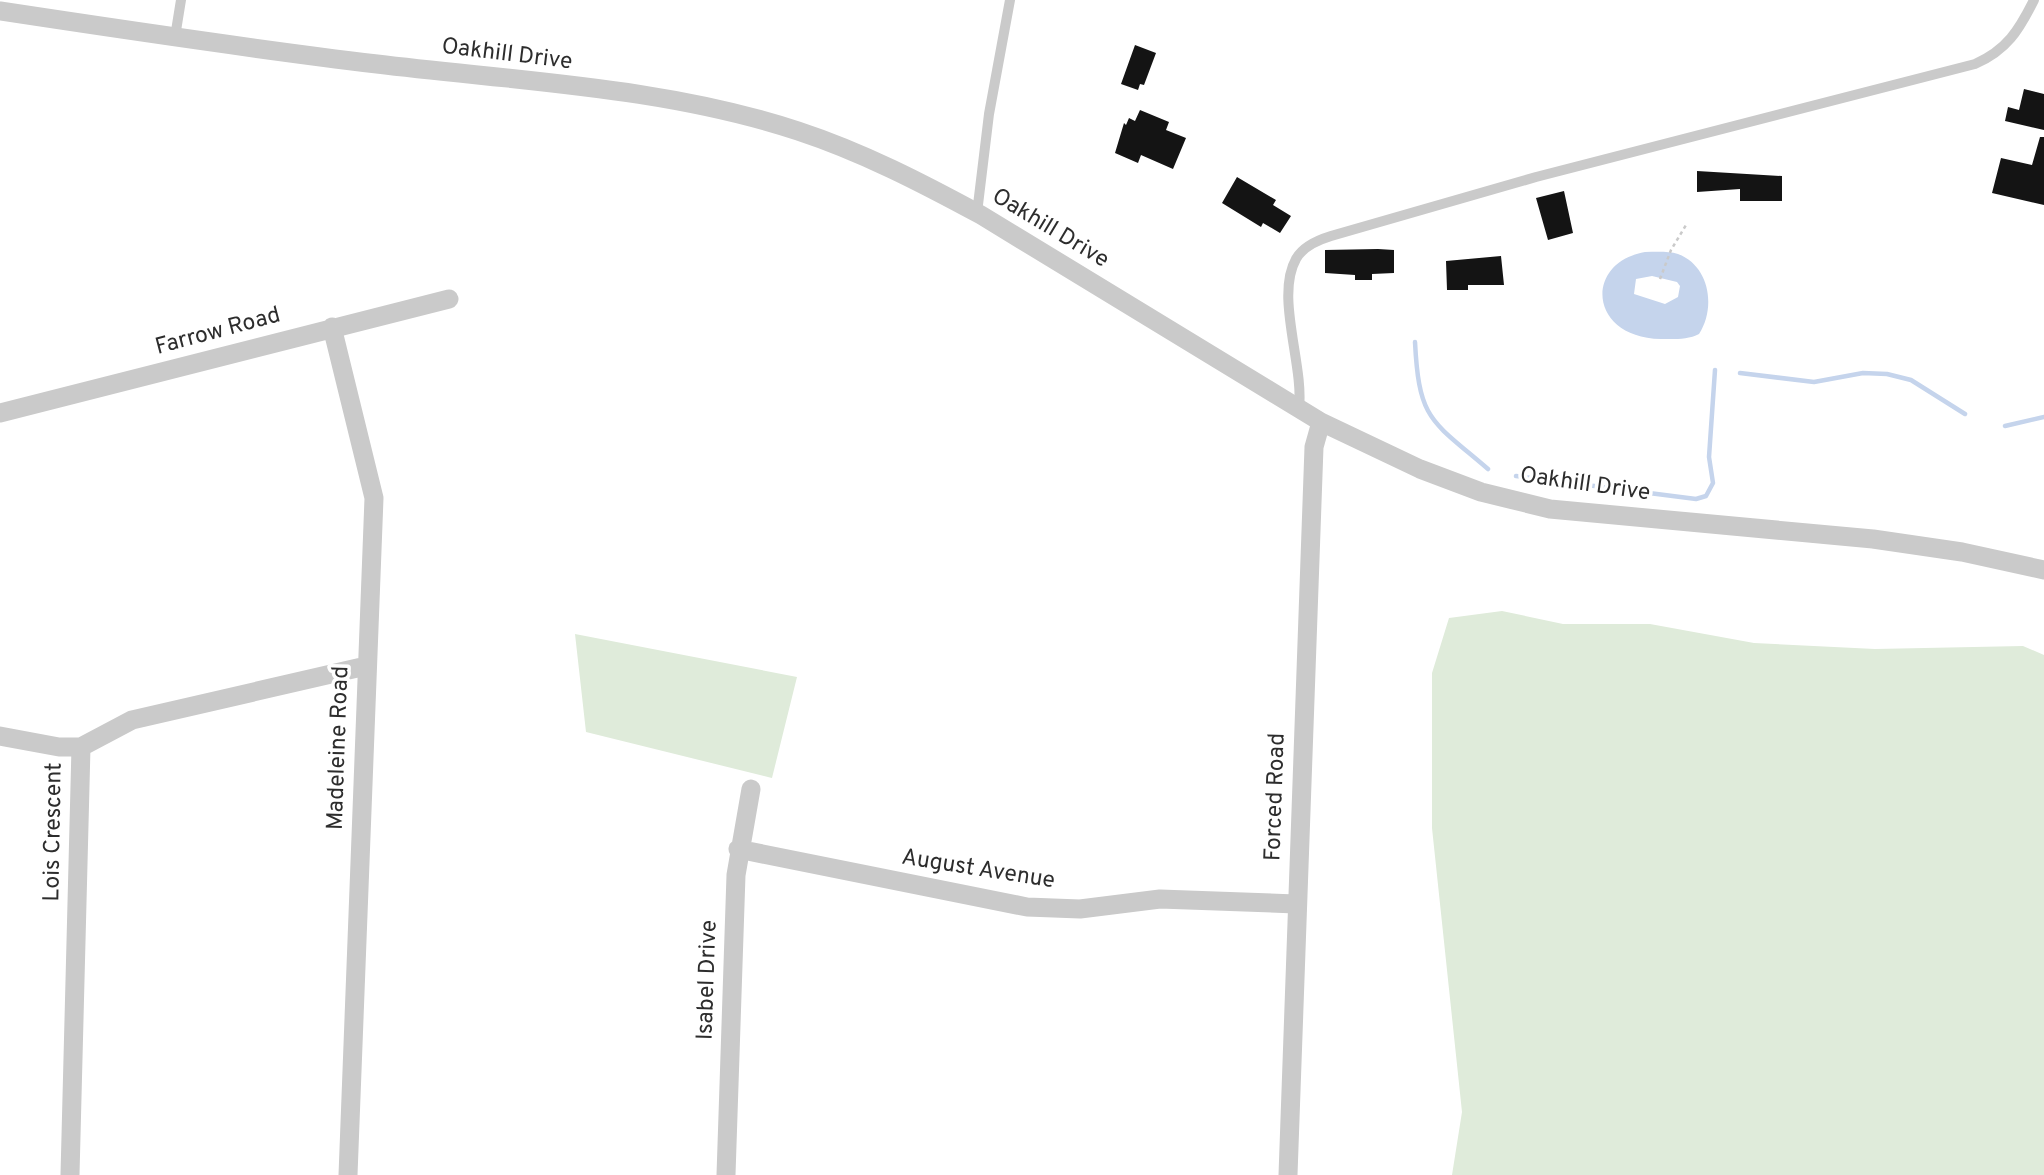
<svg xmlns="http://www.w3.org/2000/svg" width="2044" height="1175" viewBox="0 0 2044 1175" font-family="Overpass,sans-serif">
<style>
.green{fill:#dfebda}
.water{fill:#c5d4ec;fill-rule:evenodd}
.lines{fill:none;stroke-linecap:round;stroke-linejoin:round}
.stream{stroke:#c5d4ec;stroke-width:4.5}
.building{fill:#141414}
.path{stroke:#cacaca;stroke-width:2.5;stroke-dasharray:3.5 3.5;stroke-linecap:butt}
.lane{stroke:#cacaca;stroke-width:10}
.street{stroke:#cacaca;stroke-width:19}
.labels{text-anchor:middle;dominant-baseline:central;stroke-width:7;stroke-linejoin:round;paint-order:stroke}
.street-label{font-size:23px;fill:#2d2d2d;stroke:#fff}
</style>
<rect width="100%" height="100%" fill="#fff"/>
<!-- green -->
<path class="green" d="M 1502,611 L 1563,624 L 1650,624 L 1754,643 L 1875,649 L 2023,646 L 2044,655 L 2044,1175 L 1452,1175 L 1462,1112 L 1432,828 L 1432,673 L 1449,618 Z
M 575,634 L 797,677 L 772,778 L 586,732 Z"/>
<!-- water -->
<path class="water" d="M 1645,252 C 1656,252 1668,251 1678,254 C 1710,266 1716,308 1699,334 C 1688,340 1673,339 1661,339 C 1589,338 1583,263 1645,252 ZM 1652,276 L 1677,282 L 1680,286 L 1678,297 L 1665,304 L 1634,294 L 1636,279 Z"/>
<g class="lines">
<!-- stream -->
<path class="stream" d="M 1415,342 C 1419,421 1431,420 1488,469
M 1740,373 L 1814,382 L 1863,373 L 1887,374 L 1911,380 L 1965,414
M 2005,426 L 2044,417
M 1516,476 L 1696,499 L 1706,496 L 1713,483 L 1709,457 L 1715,370"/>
</g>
<!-- building -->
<path class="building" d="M 1135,45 L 1156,53 L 1144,85 L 1140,84 L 1138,90 L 1121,84 Z
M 2024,89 L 2044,94 L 2044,130 L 2005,121 L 2008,107 L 2019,110 Z
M 1140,110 L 1169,122 L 1166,130 L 1186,138 L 1173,169 L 1141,155 L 1138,163 L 1115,153 L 1124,123 L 1126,125 L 1129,118 L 1135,121 Z
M 2040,137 L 2044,137 L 2044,205 L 1992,193 L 2001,158 L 2032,165 Z
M 1697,171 L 1782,176 L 1782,201 L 1740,201 L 1740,189 L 1697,192 Z
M 1237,177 L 1276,200 L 1273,205 L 1291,216 L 1280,233 L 1263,223 L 1261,227 L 1222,203 Z
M 1564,191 L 1573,233 L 1548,240 L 1536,198 Z
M 1378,249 L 1394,250 L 1394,273 L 1372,274 L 1372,280 L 1355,280 L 1355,275 L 1325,273 L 1325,250 Z
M 1501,256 L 1504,285 L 1468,285 L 1468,290 L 1447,290 L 1446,261 Z"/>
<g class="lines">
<!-- path -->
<path class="path" d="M 1660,279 L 1671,250 L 1686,225"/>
<!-- lane -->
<path class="lane" d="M 175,37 L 181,0
M 977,213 L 989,114 L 1010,0
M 1299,408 C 1304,365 1275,296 1296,259 C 1303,246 1318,240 1331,236 L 1536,177 L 1975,64 C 2007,50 2019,30 2034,0"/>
<!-- street -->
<path class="street" d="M 0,11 C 125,30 251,49 377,64 C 516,81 665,87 798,131 C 862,152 922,183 981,215 L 1321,422 L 1420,469 L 1481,492 L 1550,509 L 1873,539 L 1962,552 L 2044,570
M 332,327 L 374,498 L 348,1175
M 0,413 L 449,299
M 0,736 L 59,747 L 81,747 L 132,720 L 366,666
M 738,849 L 1027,907 L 1080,909 L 1160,899 L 1296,904
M 70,1175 L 81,747
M 726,1175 L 736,875 L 751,789
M 1288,1175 L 1314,447 L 1321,422"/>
</g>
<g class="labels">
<!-- street labels -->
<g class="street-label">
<text transform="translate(507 55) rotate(7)">Oakhill Drive</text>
<text transform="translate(1050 229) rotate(31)">Oakhill Drive</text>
<text transform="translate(218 332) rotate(-15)">Farrow Road</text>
<text transform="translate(1585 485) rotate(8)">Oakhill Drive</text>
<text transform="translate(339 748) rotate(-88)">Madeleine Road</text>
<text transform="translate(1276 797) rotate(-88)">Forced Road</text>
<text transform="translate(54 832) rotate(-89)">Lois Crescent</text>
<text transform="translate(978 870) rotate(9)">August Avenue</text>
<text transform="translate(708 980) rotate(-88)">Isabel Drive</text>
</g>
</g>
</svg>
